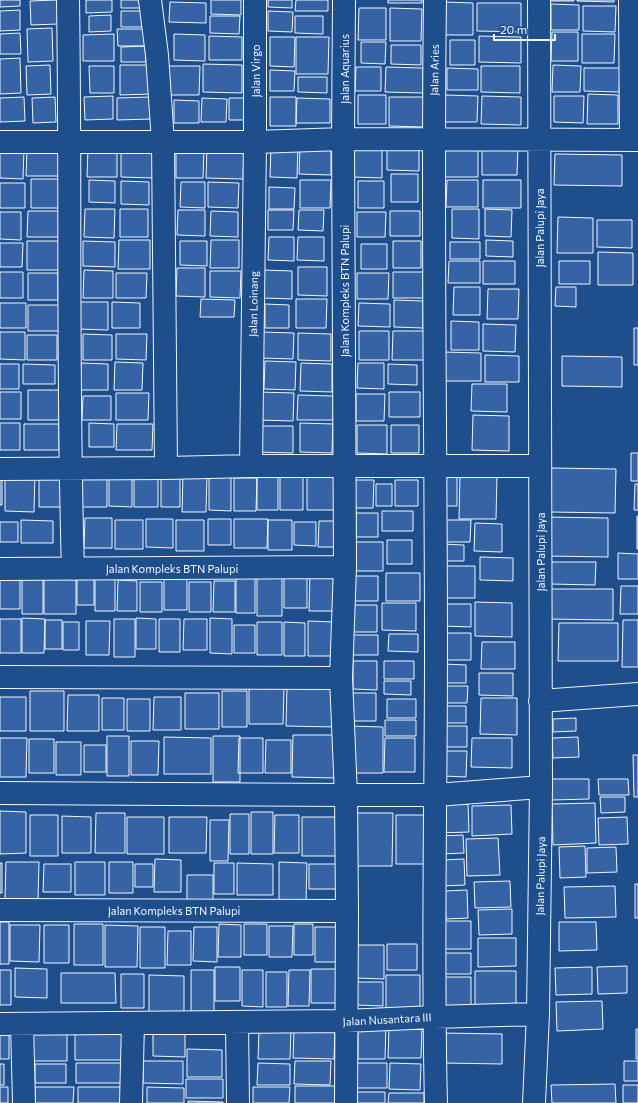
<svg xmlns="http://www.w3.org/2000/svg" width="638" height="1103" viewBox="0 0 638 1103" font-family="Commissioner,sans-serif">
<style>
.building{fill:#3563a3;stroke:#f2f6ff}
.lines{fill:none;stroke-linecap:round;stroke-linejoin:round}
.minor-casing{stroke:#f2f6ff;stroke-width:24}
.minor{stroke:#1f4e8c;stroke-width:22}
.labels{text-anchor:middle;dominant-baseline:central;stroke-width:3;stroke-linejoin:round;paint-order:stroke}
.street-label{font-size:11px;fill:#f2f6ff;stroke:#1f4e8c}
</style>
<rect width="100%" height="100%" fill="#1f4e8c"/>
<!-- building -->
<path class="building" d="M 0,0 L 20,0 L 20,6 L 0,7 Z
M 57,0 L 58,24 L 31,25 L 30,1 Z
M 86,0 L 112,0 L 112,12 L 86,13 Z
M 121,0 L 145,0 L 145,8 L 121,8 Z
M 211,0 L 241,0 L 241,15 L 211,14 Z
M 268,0 L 292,0 L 292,8 L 268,7 Z
M 296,0 L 328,0 L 328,11 L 295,11 Z
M 388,0 L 422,0 L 422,3 L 388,3 Z
M 548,0 L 574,0 L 574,1 L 548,1 Z
M 577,0 L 614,0 L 614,2 L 577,1 Z
M 170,2 L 206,3 L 206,23 L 169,22 Z
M 445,2 L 473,3 L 473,35 L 444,35 Z
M 477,3 L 521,3 L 521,32 L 477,31 Z
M 551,4 L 579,5 L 579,30 L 551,30 Z
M 583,6 L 616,6 L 615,32 L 583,31 Z
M 359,8 L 386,8 L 386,40 L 358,40 Z
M 390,8 L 422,9 L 421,41 L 390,41 Z
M 20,10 L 20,30 L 0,31 L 0,11 Z
M 121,11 L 145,11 L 145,27 L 121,27 Z
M 268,11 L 293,12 L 292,32 L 268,31 Z
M 111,15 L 111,31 L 89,32 L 89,16 Z
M 210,16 L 240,16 L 239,34 L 210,33 Z
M 295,16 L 323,16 L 323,34 L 295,33 Z
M 52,28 L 53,61 L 28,62 L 27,29 Z
M 117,29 L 151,29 L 151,46 L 118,46 Z
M 552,32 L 578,32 L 578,61 L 551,61 Z
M 20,33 L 21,54 L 0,54 L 0,34 Z
M 114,34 L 114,61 L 83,61 L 83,35 Z
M 174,34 L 205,35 L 205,61 L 174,60 Z
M 582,34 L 615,34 L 614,63 L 582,63 Z
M 209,36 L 242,37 L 242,60 L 209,60 Z
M 479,36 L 521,37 L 521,63 L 479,62 Z
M 270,37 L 295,37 L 294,67 L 270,66 Z
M 296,37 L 329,37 L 328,74 L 296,74 Z
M 450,40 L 475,40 L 475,65 L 450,65 Z
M 361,42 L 386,42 L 385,64 L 361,63 Z
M 391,45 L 421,45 L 421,65 L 391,64 Z
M 145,46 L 146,62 L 121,62 L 121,47 Z
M 20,58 L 21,93 L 0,94 L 0,59 Z
M 203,64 L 242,65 L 242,93 L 203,92 Z
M 50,65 L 51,94 L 27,95 L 26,66 Z
M 120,65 L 150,65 L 151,94 L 120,95 Z
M 553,65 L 581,66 L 580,92 L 552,92 Z
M 89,66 L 114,66 L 114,93 L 90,93 Z
M 169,66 L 200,66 L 199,95 L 169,95 Z
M 481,66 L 520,66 L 520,93 L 481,92 Z
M 356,67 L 381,67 L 381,91 L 355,91 Z
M 386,67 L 423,68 L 423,93 L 385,92 Z
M 447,68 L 478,69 L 478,90 L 447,90 Z
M 584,68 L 620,68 L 619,92 L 584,91 Z
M 270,70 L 295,71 L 294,91 L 270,91 Z
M 298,77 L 327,77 L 327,93 L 298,92 Z
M 588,94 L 618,95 L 618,124 L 587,124 Z
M 358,95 L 386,95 L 386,124 L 358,124 Z
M 445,95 L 478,96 L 477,122 L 445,122 Z
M 113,96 L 113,119 L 85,120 L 84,97 Z
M 482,96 L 521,97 L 521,125 L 481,124 Z
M 554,96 L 584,96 L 583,123 L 554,122 Z
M 24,97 L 25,121 L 0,122 L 0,98 Z
M 55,97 L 56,122 L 33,123 L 32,98 Z
M 150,97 L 151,119 L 117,120 L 117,98 Z
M 270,97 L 296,97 L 296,126 L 270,126 Z
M 389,97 L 424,97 L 424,127 L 389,126 Z
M 202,98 L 227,99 L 226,122 L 201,122 Z
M 229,98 L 250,98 L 250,120 L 229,120 Z
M 297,98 L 330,99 L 330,123 L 296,123 Z
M 174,100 L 199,101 L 199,123 L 174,123 Z
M 207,145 L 244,146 L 243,179 L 206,178 Z
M 271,145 L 298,145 L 297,178 L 270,177 Z
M 445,146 L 478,147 L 478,177 L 445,177 Z
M 482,146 L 518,146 L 517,175 L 482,175 Z
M 300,147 L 331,148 L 331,175 L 299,174 Z
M 88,148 L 117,149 L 117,177 L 87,177 Z
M 387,148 L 419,148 L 419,171 L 387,170 Z
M 27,149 L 63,149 L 62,176 L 26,176 Z
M 121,149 L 154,149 L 153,178 L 121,177 Z
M 353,149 L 382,150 L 382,178 L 352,177 Z
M 0,150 L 24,150 L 23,179 L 0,178 Z
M 176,150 L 204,150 L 203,178 L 176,178 Z
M 555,154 L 622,155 L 622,186 L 554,185 Z
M 391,174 L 418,174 L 418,202 L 391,202 Z
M 31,179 L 60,179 L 60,208 L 31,208 Z
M 89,180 L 115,181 L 115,203 L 89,202 Z
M 300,180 L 331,180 L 330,208 L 300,208 Z
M 447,180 L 478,180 L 478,207 L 446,207 Z
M 483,180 L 521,180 L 521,208 L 483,208 Z
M 121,181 L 149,182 L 149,205 L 121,204 Z
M 358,181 L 384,181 L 384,208 L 358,208 Z
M 181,182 L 205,182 L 205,208 L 180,207 Z
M 208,182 L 239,183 L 238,208 L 208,207 Z
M 0,183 L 25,183 L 25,208 L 0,208 Z
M 269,187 L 295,188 L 294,209 L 269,209 Z
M 85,209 L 115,209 L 114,238 L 84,237 Z
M 120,209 L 148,209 L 148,237 L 120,237 Z
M 452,209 L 479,209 L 479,239 L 452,238 Z
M 485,209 L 512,210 L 511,237 L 485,236 Z
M 178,210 L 205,210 L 205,236 L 177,235 Z
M 268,210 L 294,210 L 293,230 L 268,230 Z
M 299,210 L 324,210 L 323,231 L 298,230 Z
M 28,211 L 60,211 L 59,237 L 27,237 Z
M 211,211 L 238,212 L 238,237 L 210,236 Z
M 390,211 L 420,211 L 420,236 L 390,236 Z
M 0,212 L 21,212 L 21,240 L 0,239 Z
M 357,212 L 386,212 L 385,237 L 357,237 Z
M 558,217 L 593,218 L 593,253 L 557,253 Z
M 597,220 L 632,220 L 632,248 L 597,247 Z
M 269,237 L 294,237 L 294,261 L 268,260 Z
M 298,237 L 324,237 L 324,261 L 297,260 Z
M 119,240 L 150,240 L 150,269 L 118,269 Z
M 211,240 L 239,240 L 239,268 L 210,268 Z
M 486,240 L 513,241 L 513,257 L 486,256 Z
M 27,241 L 62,241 L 62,270 L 27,270 Z
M 83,241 L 115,242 L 115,267 L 83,266 Z
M 180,241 L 207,241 L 207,266 L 180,265 Z
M 393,241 L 421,241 L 421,268 L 393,268 Z
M 450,242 L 480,242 L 480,259 L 450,259 Z
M 0,243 L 23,243 L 22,267 L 0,267 Z
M 361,244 L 387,244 L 387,269 L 361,269 Z
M 598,252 L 633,253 L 633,285 L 598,285 Z
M 449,261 L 480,261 L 480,283 L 448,283 Z
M 483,261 L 515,261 L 515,284 L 483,284 Z
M 559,261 L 590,261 L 590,284 L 559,284 Z
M 298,267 L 327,267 L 327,296 L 298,295 Z
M 177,268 L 205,268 L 205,297 L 176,296 Z
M 84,270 L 113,271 L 113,298 L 83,298 Z
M 263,270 L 292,271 L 292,299 L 263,298 Z
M 210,271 L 241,271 L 240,298 L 210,297 Z
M 0,272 L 23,272 L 23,298 L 0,298 Z
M 393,272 L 423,272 L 423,298 L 393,298 Z
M 28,273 L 58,273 L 58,300 L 28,300 Z
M 116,273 L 147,273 L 146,298 L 116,298 Z
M 357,273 L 389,273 L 388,299 L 357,299 Z
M 454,287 L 480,287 L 480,315 L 453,315 Z
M 556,287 L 576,287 L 576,307 L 555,306 Z
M 488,289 L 519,289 L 518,319 L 487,319 Z
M 201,299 L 235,300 L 234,317 L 200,317 Z
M 296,299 L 327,299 L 326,328 L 296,328 Z
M 394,300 L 423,301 L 423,328 L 394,327 Z
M 79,302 L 108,302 L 108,330 L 78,329 Z
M 112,302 L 140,303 L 140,328 L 112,328 Z
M 0,303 L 26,303 L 26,328 L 0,328 Z
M 359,303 L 390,304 L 390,327 L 358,326 Z
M 265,304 L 289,305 L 289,328 L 265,328 Z
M 28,305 L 60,305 L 60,331 L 28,331 Z
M 451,321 L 479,322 L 479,350 L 451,350 Z
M 483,324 L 516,325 L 515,352 L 483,351 Z
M 634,328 L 638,328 L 638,365 L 634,365 Z
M 359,331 L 389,331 L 389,360 L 359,360 Z
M 393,331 L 424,331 L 424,360 L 392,360 Z
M 0,332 L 25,332 L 25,360 L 0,359 Z
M 262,332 L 294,333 L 293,359 L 261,358 Z
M 298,333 L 331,334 L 331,361 L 298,360 Z
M 83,334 L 112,335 L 112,360 L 83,360 Z
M 116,334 L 147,334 L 146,360 L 116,359 Z
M 27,335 L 57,335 L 57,360 L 27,360 Z
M 444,352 L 481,353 L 481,381 L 444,381 Z
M 485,355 L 519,356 L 519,382 L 485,382 Z
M 562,356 L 622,357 L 622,387 L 562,386 Z
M 265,361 L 296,362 L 295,390 L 264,389 Z
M 115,362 L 143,363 L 142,390 L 114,390 Z
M 81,363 L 108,364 L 108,390 L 80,390 Z
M 301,363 L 332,364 L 332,392 L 300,391 Z
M 358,363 L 384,363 L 384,389 L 357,388 Z
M 0,364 L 19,364 L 19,389 L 0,389 Z
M 23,364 L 55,365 L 55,384 L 23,384 Z
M 388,364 L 417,365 L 417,385 L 388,384 Z
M 472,384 L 507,384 L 507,412 L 471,411 Z
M 28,390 L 59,390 L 59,420 L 28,420 Z
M 0,392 L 21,392 L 21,419 L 0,419 Z
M 259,392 L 294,393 L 293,421 L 258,420 Z
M 389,392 L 420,392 L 420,417 L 389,417 Z
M 116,393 L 149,393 L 148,420 L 116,420 Z
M 356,394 L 385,394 L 384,421 L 356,421 Z
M 298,395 L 333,396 L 333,420 L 297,420 Z
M 83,396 L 111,396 L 111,420 L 82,420 Z
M 473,415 L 509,416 L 509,451 L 472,450 Z
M 0,423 L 20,423 L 20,450 L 0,450 Z
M 89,423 L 114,424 L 114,447 L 89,447 Z
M 300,423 L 333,424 L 332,453 L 300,452 Z
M 24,424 L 59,424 L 59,450 L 24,450 Z
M 117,424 L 153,424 L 152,450 L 116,450 Z
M 357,425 L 387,425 L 387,454 L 357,453 Z
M 391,425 L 419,425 L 419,453 L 391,453 Z
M 255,426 L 293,426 L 293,453 L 254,452 Z
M 631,453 L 638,453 L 638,481 L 631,481 Z
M 551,468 L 616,469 L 615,513 L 551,512 Z
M 5,474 L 35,474 L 34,512 L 5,511 Z
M 39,474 L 65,474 L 65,507 L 39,507 Z
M 307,474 L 334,474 L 334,510 L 307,510 Z
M 439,474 L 457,474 L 457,506 L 439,506 Z
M 134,475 L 158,475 L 158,507 L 134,507 Z
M 183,475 L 207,475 L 206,512 L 182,512 Z
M 460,475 L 497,475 L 496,519 L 459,519 Z
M 0,476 L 2,476 L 2,505 L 0,505 Z
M 257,476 L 278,476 L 278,510 L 257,510 Z
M 78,477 L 107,477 L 107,507 L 78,507 Z
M 109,477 L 132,477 L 132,507 L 109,506 Z
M 161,477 L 180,477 L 180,507 L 161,507 Z
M 209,477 L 231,477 L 231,511 L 209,510 Z
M 280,477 L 303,477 L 303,510 L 280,510 Z
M 234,478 L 257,478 L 256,511 L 234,511 Z
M 355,480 L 374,480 L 373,508 L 354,508 Z
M 395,480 L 418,480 L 418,506 L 395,506 Z
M 376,484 L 392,484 L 392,506 L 376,506 Z
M 635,484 L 638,484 L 638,510 L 634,510 Z
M 382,511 L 413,511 L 413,531 L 382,531 Z
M 356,513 L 378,513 L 378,537 L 356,537 Z
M 637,516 L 638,516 L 638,549 L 637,549 Z
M 548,517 L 608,518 L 608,557 L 548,556 Z
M 85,518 L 112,518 L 112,548 L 84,548 Z
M 146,519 L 173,519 L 173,548 L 146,547 Z
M 208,519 L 231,519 L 231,545 L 208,545 Z
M 234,519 L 268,519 L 267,548 L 234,548 Z
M 21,520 L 53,521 L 53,543 L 21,543 Z
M 115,520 L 143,520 L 143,549 L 115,549 Z
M 176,520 L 204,520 L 204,551 L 176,551 Z
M 268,520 L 292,520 L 292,550 L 268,550 Z
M 441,520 L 471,520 L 470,542 L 441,542 Z
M 319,521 L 340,521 L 340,547 L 318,547 Z
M 0,522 L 18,522 L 18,542 L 0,542 Z
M 294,522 L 316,522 L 316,546 L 294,545 Z
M 475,523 L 502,524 L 502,552 L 474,551 Z
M 387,540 L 412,540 L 412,564 L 387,564 Z
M 356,542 L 383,542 L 383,571 L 355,571 Z
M 442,544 L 464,545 L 464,561 L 442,561 Z
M 618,553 L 638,554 L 638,579 L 618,579 Z
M 480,557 L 513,558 L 513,581 L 480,580 Z
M 551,562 L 596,562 L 595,585 L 551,584 Z
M 446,566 L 475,566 L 475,598 L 445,598 Z
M 310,573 L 334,574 L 334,611 L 309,611 Z
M 386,573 L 420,573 L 420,601 L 386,601 Z
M 95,574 L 115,574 L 115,611 L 95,611 Z
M 257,574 L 282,574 L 282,616 L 257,616 Z
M 284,575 L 307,575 L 307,608 L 284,608 Z
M 22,576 L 43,576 L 43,614 L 22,614 Z
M 77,576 L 94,576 L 94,605 L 77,605 Z
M 354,576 L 378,576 L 378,601 L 353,601 Z
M 44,577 L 76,577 L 76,614 L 44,614 Z
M 164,577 L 187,577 L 187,610 L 164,610 Z
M 236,577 L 255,578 L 255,613 L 236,613 Z
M 0,580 L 20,580 L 20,609 L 0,609 Z
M 118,580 L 137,581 L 137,611 L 117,611 Z
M 214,581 L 235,581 L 235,612 L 213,612 Z
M 140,582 L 162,582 L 162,612 L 140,612 Z
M 189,582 L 211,582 L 211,612 L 189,612 Z
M 621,586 L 638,586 L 638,614 L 620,614 Z
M 550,589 L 613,589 L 613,620 L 549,619 Z
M 475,602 L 512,603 L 512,637 L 475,636 Z
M 382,603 L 416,603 L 416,631 L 382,630 Z
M 443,604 L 471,604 L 471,627 L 443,626 Z
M 354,605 L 377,605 L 377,632 L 353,632 Z
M 22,618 L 45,619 L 44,653 L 22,653 Z
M 136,618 L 156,619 L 156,649 L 136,649 Z
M 210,618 L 232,619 L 232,654 L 210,653 Z
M 0,619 L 21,619 L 21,653 L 0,653 Z
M 114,619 L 135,619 L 135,657 L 114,657 Z
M 159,619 L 180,619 L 180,652 L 159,652 Z
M 184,619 L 207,619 L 207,650 L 183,650 Z
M 45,620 L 62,620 L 62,649 L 45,649 Z
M 623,620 L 638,620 L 638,667 L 622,667 Z
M 86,621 L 110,621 L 109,655 L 86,655 Z
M 308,621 L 334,622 L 334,656 L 308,656 Z
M 63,622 L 79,622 L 79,650 L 63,650 Z
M 257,622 L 282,622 L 282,655 L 257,655 Z
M 284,622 L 305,623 L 305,656 L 284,656 Z
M 559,623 L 618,623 L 618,661 L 558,661 Z
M 234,625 L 255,625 L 255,653 L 234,653 Z
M 443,633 L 471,633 L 471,660 L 443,660 Z
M 389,634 L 418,634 L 418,652 L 388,651 Z
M 353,635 L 378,635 L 378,655 L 353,655 Z
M 482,642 L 515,642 L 515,669 L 481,669 Z
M 353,661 L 377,661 L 377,690 L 353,689 Z
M 384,661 L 414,661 L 414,679 L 384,679 Z
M 443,664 L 466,665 L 466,683 L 443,683 Z
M 479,673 L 513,673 L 513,696 L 479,695 Z
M 384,681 L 411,681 L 411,695 L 384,694 Z
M 444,686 L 468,686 L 467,703 L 444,703 Z
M 287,687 L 335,687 L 335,727 L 286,726 Z
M 249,688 L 284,688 L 283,724 L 249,724 Z
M 30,691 L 64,691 L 64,731 L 30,731 Z
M 222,691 L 247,691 L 247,727 L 222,727 Z
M 185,693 L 219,693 L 219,729 L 185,729 Z
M 353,693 L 376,693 L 376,721 L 353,721 Z
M 68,695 L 99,695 L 99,731 L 67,731 Z
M 0,697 L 26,697 L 26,731 L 0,731 Z
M 154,697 L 181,697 L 181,730 L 153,730 Z
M 102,698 L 124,698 L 124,730 L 102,730 Z
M 481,698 L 517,698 L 517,735 L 480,734 Z
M 127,699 L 150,699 L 150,731 L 127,731 Z
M 387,699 L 416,699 L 416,718 L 387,718 Z
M 444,706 L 466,706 L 466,723 L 444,723 Z
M 576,718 L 576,731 L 553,732 L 553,719 Z
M 385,720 L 416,720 L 416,736 L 385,736 Z
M 350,726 L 383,727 L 383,773 L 350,773 Z
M 444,726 L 467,726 L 467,747 L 444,747 Z
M 293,735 L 334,735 L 334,778 L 292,777 Z
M 107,736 L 129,736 L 129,776 L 107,776 Z
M 213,736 L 240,736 L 240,782 L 213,782 Z
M 164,737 L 211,738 L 211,774 L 164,774 Z
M 578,737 L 579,757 L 553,758 L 552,738 Z
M 0,738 L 27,738 L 26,777 L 0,777 Z
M 239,738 L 263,738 L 263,773 L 238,773 Z
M 385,738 L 415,738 L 415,772 L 384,772 Z
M 472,738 L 512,738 L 512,768 L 471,767 Z
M 29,739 L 54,739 L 54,773 L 29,773 Z
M 266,740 L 291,740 L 291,773 L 265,773 Z
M 131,741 L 159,741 L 158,775 L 131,775 Z
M 56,742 L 81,742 L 81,775 L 56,775 Z
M 84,745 L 106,745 L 106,772 L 84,772 Z
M 443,751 L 467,751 L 466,777 L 443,776 Z
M 633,755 L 638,755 L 638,797 L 634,797 Z
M 551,779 L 589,779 L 589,799 L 552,800 Z
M 598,779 L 628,779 L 629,795 L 599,795 Z
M 600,797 L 625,797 L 625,812 L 601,813 Z
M 595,803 L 596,843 L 553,845 L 552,804 Z
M 468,804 L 469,832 L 438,833 L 437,805 Z
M 511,805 L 512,834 L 472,836 L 472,806 Z
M 0,811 L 26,812 L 26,853 L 0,854 Z
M 251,812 L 273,812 L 273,854 L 251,854 Z
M 96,813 L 125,813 L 125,853 L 95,853 Z
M 351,813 L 393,813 L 392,866 L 350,866 Z
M 230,814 L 249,814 L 249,854 L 230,854 Z
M 30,815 L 58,815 L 58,856 L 30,856 Z
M 275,815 L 299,815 L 299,853 L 274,853 Z
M 396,815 L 425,815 L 425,864 L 396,864 Z
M 62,816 L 91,817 L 91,853 L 62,853 Z
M 127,817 L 164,817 L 164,854 L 127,854 Z
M 169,817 L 207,817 L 206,853 L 169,853 Z
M 302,817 L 337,817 L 337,856 L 302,856 Z
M 627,817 L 628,844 L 599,845 L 598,818 Z
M 210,820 L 229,820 L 228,861 L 210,861 Z
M 463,835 L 464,853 L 441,854 L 440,836 Z
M 498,838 L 500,875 L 467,876 L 466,839 Z
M 585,846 L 586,877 L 560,878 L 559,847 Z
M 616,847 L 617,872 L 587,873 L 587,848 Z
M 155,859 L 181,860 L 181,892 L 154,892 Z
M 464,859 L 465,885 L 442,886 L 441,860 Z
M 6,862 L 39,862 L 38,899 L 5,899 Z
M 75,862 L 105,862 L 105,895 L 75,895 Z
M 109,862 L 133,862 L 133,893 L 109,893 Z
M 279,862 L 307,863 L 306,901 L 279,901 Z
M 0,863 L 2,863 L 2,893 L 0,893 Z
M 214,863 L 234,863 L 234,894 L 214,894 Z
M 237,863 L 273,864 L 273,895 L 237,895 Z
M 44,864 L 71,864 L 71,892 L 43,892 Z
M 135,864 L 153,864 L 153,887 L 135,887 Z
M 309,864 L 336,864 L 336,889 L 309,889 Z
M 187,875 L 213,875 L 213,903 L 187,903 Z
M 510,881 L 511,907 L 475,908 L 474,882 Z
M 635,884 L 638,884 L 638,918 L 635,918 Z
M 615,886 L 616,917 L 565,918 L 564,887 Z
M 467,890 L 468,918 L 446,919 L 445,891 Z
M 512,909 L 512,934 L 479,935 L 478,910 Z
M 444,921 L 471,921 L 471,949 L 444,949 Z
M 0,922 L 9,922 L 9,964 L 0,964 Z
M 559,922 L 596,922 L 597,950 L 559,951 Z
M 74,924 L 103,924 L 103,965 L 74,965 Z
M 219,924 L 241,925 L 241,957 L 218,957 Z
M 244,924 L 267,924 L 267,955 L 244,955 Z
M 294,924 L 313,924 L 313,955 L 294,955 Z
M 10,925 L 40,925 L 39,962 L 10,961 Z
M 44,925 L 69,925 L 69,963 L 44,963 Z
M 105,925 L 138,926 L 137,967 L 105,967 Z
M 269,926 L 293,926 L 292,957 L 269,957 Z
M 140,927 L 165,927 L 165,968 L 140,968 Z
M 194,927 L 217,927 L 217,962 L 193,961 Z
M 315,927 L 339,927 L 339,962 L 315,962 Z
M 168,931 L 191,931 L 191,965 L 167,965 Z
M 478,938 L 516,938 L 516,966 L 478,967 Z
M 387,944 L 417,944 L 417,970 L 387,970 Z
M 356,945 L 384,945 L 384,979 L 355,978 Z
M 444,953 L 471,953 L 471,974 L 444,974 Z
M 627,966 L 627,993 L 598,994 L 597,967 Z
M 215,967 L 240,967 L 240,1001 L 215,1001 Z
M 592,967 L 592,994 L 556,995 L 555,968 Z
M 15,968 L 47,969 L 47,998 L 15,997 Z
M 311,969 L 336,969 L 336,1003 L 311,1003 Z
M 0,970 L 11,970 L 11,1005 L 0,1005 Z
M 191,970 L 214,970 L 214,1012 L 191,1012 Z
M 242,970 L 263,970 L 263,1007 L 242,1006 Z
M 289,970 L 310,970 L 309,1006 L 288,1006 Z
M 475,971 L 516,971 L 516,1006 L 475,1005 Z
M 266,972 L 287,972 L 287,1007 L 266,1007 Z
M 61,973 L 115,973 L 116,1003 L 61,1003 Z
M 121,974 L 144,974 L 144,1008 L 121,1008 Z
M 149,975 L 184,976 L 184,1013 L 149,1012 Z
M 386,975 L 420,975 L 420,1009 L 386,1008 Z
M 444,977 L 471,977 L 471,1006 L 444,1006 Z
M 356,982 L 383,982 L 383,1006 L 356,1005 Z
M 602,1001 L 603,1029 L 557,1031 L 556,1002 Z
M 358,1025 L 386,1025 L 385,1059 L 358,1059 Z
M 389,1027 L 422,1027 L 421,1058 L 388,1058 Z
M 294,1029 L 335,1030 L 334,1059 L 293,1058 Z
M 636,1029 L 638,1029 L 638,1059 L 636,1059 Z
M 153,1030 L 185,1030 L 185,1057 L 153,1056 Z
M 75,1031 L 125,1032 L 125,1060 L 75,1060 Z
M 259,1031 L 291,1031 L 290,1059 L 258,1059 Z
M 0,1032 L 9,1032 L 9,1059 L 0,1059 Z
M 32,1033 L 67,1034 L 67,1061 L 32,1061 Z
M 443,1033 L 502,1034 L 502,1064 L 443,1063 Z
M 187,1049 L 222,1050 L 222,1077 L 187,1077 Z
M 143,1061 L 183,1061 L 183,1084 L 143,1083 Z
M 295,1061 L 331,1061 L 330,1085 L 294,1084 Z
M 624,1061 L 638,1061 L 638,1081 L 624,1081 Z
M 76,1063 L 123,1063 L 123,1083 L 76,1083 Z
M 258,1063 L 290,1064 L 290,1085 L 257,1085 Z
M 356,1063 L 387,1063 L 387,1088 L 356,1088 Z
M 390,1063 L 421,1064 L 420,1090 L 389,1089 Z
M 0,1064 L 4,1064 L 4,1085 L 0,1085 Z
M 35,1064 L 66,1064 L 66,1083 L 35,1083 Z
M 186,1079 L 223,1079 L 223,1098 L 186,1098 Z
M 615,1084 L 616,1103 L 552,1103 L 551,1085 Z
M 623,1085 L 638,1085 L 638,1103 L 623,1103 Z
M 295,1086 L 335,1086 L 335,1103 L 295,1103 Z
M 0,1087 L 8,1087 L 8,1103 L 0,1103 Z
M 35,1087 L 74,1087 L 73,1103 L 35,1103 Z
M 78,1087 L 122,1087 L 122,1103 L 78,1103 Z
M 147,1087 L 184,1088 L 184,1103 L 147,1103 Z
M 253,1087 L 290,1087 L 289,1103 L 253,1103 Z
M 355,1092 L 385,1092 L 385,1103 L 355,1103 Z
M 389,1093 L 424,1093 L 424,1103 L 388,1103 Z
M 188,1101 L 223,1102 L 223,1103 L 188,1103 Z"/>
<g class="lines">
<defs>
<path id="minor" d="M 68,0 C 71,190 67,379 73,569
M 150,0 L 157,55 L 163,142 L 166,468
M 344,0 L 343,139 L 345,567 L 341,678 L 346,795 L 347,911 L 346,1103
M 435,0 C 432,218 436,436 436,654 C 436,804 432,953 436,1103
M 630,0 L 631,140
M 0,142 L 255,142 L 343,139 L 638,140
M 251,466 L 255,142 L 255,0
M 0,469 L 166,468 L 251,466 L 540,466
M 0,569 L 345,567
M 0,677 L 341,678
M 540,701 L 638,694
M 0,793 L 346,795 L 436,795 L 541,787
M 0,910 L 347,911
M 237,1022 L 238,1103
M 0,1024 L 346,1021 L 434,1017 L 538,1014
M 22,1024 L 24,1103
M 131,1103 L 133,1024
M 534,1103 L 538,1014 L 541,787 L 539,0"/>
</defs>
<!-- minor casing -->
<use href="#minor" class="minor-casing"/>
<!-- minor -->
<use href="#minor" class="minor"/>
</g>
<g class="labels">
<!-- street labels -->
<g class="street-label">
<text transform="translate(344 69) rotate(-90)">Jalan Aquarius</text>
<text transform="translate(434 70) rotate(-89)">Jalan Aries</text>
<text transform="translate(255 71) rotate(-90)">Jalan Virgo</text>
<text transform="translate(539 228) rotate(-90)">Jalan Palupi Jaya</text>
<text transform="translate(344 291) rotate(-90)">Jalan Kompleks BTN Palupi</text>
<text transform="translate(253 304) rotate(-89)">Jalan Loinang</text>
<text transform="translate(540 552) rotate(-90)">Jalan Palupi Jaya</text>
<text x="172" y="568">Jalan Kompleks BTN Palupi</text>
<text transform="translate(540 876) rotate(-89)">Jalan Palupi Jaya</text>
<text x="174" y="910">Jalan Kompleks BTN Palupi</text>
<text transform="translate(387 1019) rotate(-3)">Jalan Nusantara III</text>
</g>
</g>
<!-- scale -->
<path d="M494 34v6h61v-6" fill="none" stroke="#f2f6ff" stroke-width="2"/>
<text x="500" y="34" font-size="12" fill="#f2f6ff" stroke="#1f4e8c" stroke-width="3" paint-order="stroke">20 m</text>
</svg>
